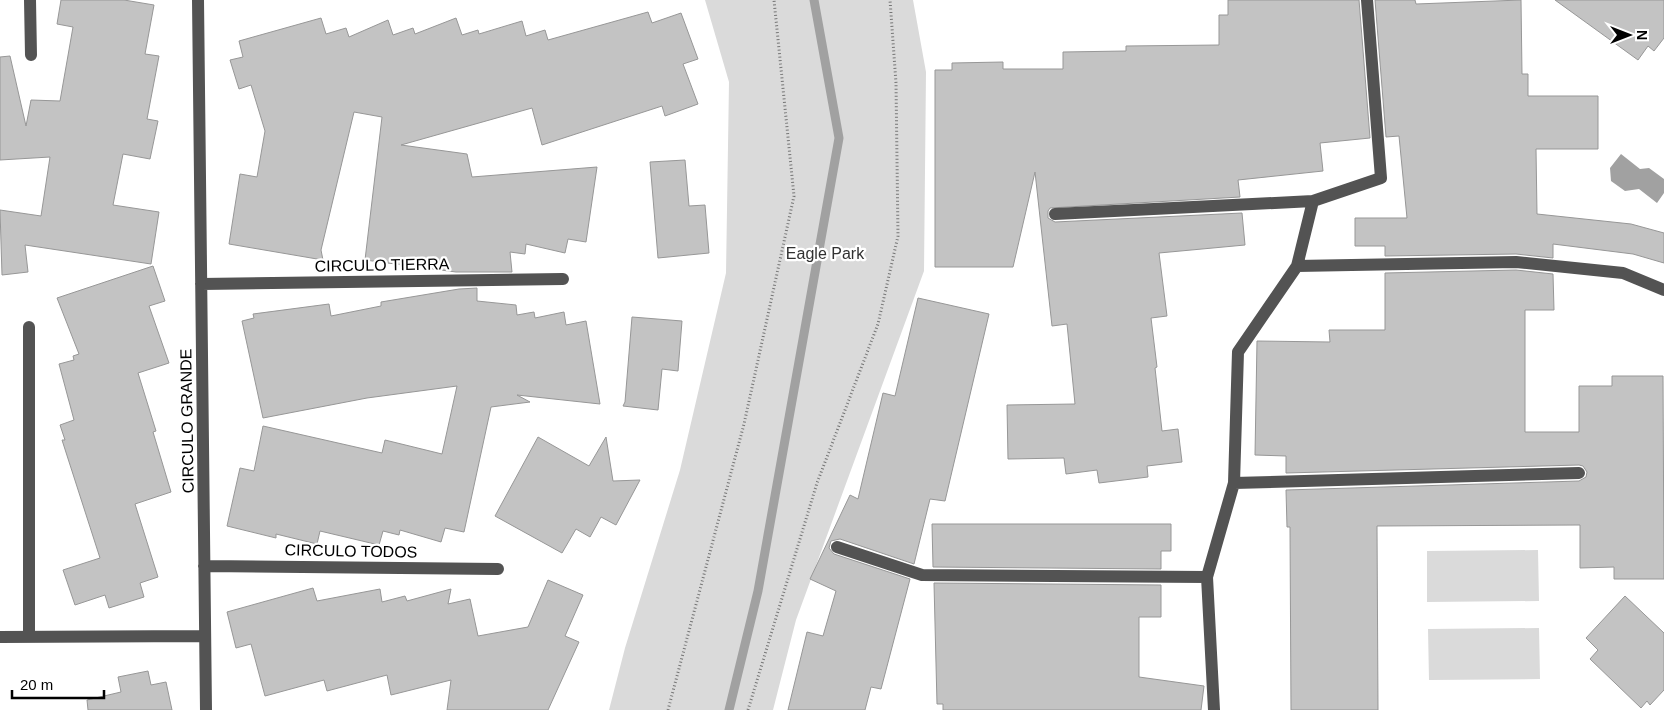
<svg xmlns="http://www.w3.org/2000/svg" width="1664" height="710" viewBox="0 0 1664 710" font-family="Arial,sans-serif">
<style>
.green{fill:#dadada}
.water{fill:#a1a1a1}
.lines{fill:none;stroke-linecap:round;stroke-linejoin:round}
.stream{stroke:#a1a1a1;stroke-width:9}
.building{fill:#c3c3c3;stroke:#979797}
.path{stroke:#757575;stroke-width:3;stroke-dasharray:1 2.5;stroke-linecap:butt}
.minor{stroke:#535353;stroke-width:12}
.labels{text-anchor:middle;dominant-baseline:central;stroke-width:4.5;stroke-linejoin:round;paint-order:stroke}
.park-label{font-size:16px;fill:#313131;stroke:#fff}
.street-label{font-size:16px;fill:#000;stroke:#fff}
</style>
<rect width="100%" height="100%" fill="#fff"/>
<!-- green -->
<path class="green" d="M 705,0 L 913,0 L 926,72 L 924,271 L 796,620 L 773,710 L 609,710 L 625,648 L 680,470 L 726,273 L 729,82 Z
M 1538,550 L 1539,601 L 1427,602 L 1427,551 Z
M 1539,628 L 1540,679 L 1429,680 L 1428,629 Z"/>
<!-- water -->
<path class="water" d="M 1621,154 L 1640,169 L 1649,168 L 1664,179 L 1664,193 L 1657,203 L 1639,189 L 1625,191 L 1611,181 L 1610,168 Z"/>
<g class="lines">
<!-- stream -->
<path class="stream" d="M 729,710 L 758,591 L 839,138 L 814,0"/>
</g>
<!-- building -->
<path class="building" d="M 61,0 L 124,0 L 154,5 L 145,54 L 159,56 L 147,119 L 158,121 L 150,159 L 123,154 L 113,205 L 159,212 L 151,264 L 25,245 L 28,272 L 2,275 L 0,210 L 41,216 L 50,157 L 0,160 L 0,57 L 10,56 L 26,126 L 31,100 L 60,101 L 73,27 L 57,24 Z
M 1228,0 L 1359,0 L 1370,138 L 1320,143 L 1323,171 L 1238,180 L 1240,197 L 1050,208 L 1048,211 L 1048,218 L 1055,222 L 1242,213 L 1245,245 L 1159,253 L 1167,316 L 1151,318 L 1157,367 L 1155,368 L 1162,431 L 1178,429 L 1182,462 L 1147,466 L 1148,477 L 1099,483 L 1097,470 L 1066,474 L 1064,458 L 1008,459 L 1007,405 L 1075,404 L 1067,324 L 1052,326 L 1035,172 L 1013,267 L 935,267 L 935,70 L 952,70 L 952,63 L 1003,62 L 1003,69 L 1063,69 L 1063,52 L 1126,51 L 1126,46 L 1219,45 L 1219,15 L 1228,15 Z
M 1375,0 L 1415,0 L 1416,4 L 1521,0 L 1522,74 L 1528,74 L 1528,96 L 1598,96 L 1598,149 L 1536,149 L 1537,214 L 1631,224 L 1664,233 L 1664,263 L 1633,254 L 1553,244 L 1553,258 L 1516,254 L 1385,256 L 1385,246 L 1355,246 L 1355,218 L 1407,218 L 1399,136 L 1386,137 Z
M 1555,0 L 1664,0 L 1664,38 L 1654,51 L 1648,46 L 1638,60 Z
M 648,12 L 652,23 L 681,13 L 698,59 L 683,64 L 698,104 L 665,116 L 662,106 L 542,145 L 532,108 L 401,145 L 467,154 L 472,177 L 597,167 L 586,242 L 568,239 L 565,253 L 526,244 L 525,254 L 510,252 L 512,272 L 456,272 L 365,260 L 382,117 L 354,112 L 321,250 L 323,260 L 229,244 L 240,174 L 257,177 L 265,131 L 251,85 L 239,89 L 230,60 L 243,57 L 239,41 L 321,18 L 326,34 L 346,28 L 349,37 L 388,20 L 393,35 L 413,28 L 415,34 L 456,18 L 462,35 L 478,30 L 479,34 L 522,21 L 526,36 L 545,30 L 548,40 Z
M 685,160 L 689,206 L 705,205 L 709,253 L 658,258 L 650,162 Z
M 153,266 L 165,301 L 149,306 L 169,363 L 138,373 L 156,431 L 153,432 L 171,492 L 135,504 L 158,577 L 140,583 L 144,597 L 109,608 L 105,595 L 75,605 L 63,570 L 100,558 L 62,440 L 65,440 L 60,425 L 74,420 L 59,364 L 74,360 L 73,356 L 79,354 L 57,298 Z
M 1516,270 L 1553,274 L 1554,310 L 1525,310 L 1525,432 L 1579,432 L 1579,386 L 1612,386 L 1612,376 L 1663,376 L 1664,579 L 1614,579 L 1614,567 L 1580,568 L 1580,525 L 1377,526 L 1378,710 L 1291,710 L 1290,527 L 1287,527 L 1286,490 L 1579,481 L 1586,477 L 1587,472 L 1583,466 L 1579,465 L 1286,473 L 1286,456 L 1255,455 L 1257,341 L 1330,342 L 1329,330 L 1385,330 L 1385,273 Z
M 477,288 L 477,301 L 516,305 L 517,315 L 534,312 L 535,318 L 564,312 L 566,325 L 586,321 L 600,404 L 517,395 L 530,402 L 491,407 L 464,532 L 445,528 L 441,542 L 400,530 L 399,535 L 383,531 L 379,545 L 320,531 L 317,544 L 276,534 L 276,538 L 227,526 L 240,468 L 254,471 L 263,426 L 382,453 L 385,440 L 442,454 L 457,386 L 367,398 L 263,418 L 242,321 L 254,318 L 253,314 L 329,304 L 331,316 L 381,306 L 381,302 L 459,289 Z
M 918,298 L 989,314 L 945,501 L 930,499 L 914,564 L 840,539 L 831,541 L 829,548 L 834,554 L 910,579 L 881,689 L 871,687 L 865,710 L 788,710 L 807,632 L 823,636 L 836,591 L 810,579 L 850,495 L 858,499 L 883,393 L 895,396 Z
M 632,317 L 682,321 L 678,371 L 662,369 L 658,410 L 623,406 L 625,402 Z
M 538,437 L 589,466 L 606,437 L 613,481 L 640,480 L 616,525 L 601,517 L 590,537 L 576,529 L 562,553 L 495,516 Z
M 932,524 L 1171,524 L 1171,551 L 1161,551 L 1161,569 L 933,567 Z
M 548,580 L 583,595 L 565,636 L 579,642 L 548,710 L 447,710 L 451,680 L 391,695 L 387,675 L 327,691 L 324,680 L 265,696 L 251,644 L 236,648 L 227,612 L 313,588 L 317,601 L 380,589 L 382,602 L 405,596 L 407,601 L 451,589 L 448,604 L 470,599 L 478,636 L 528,627 Z
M 934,583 L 1161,585 L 1161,617 L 1139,617 L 1139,677 L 1204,686 L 1201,710 L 943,710 L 943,704 L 937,704 Z
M 1625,596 L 1664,633 L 1664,690 L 1650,705 L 1647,701 L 1641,708 L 1590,659 L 1598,650 L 1586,638 Z
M 148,671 L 151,685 L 166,682 L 172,710 L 88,710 L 87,700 L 121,692 L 118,677 Z"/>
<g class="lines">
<!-- path -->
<path class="path" d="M 668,710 L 744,424 L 794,196 L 774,0
M 748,710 L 817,483 L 878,324 L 898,236 L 896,83 L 890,0"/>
<!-- minor -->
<path class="minor" d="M 30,0 L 31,55
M 198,0 L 206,710
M 1367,0 L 1381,178 L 1313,201 L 1297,266 L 1516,262 L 1623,273 L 1664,290
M 1055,214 L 1313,201
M 1297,266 L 1238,352 L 1234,483 L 1579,473
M 201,284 L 563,279
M 29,327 L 29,637
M 837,547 L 922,575 L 1207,577 L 1234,483
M 204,566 L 498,569
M 1207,577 L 1214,710
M 0,637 L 205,636"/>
</g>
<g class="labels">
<!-- park labels -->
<g class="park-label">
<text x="825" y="253">Eagle Park</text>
</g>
<!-- street labels -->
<g class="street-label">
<text transform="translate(382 265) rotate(-1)">CIRCULO TIERRA</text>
<text transform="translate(187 421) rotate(-91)">CIRCULO GRANDE</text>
<text transform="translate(351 551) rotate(1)">CIRCULO TODOS</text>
</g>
</g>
<!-- north arrow -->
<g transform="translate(1629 35) rotate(90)" stroke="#ffffff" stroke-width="4" paint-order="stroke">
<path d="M0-4L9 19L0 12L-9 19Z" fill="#000000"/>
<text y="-8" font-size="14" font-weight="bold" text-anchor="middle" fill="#000000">N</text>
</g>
<!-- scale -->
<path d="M12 690v8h92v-8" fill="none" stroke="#000000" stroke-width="2.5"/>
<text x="20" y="690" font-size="15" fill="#000000" stroke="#ffffff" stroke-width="4" paint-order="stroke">20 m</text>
</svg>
